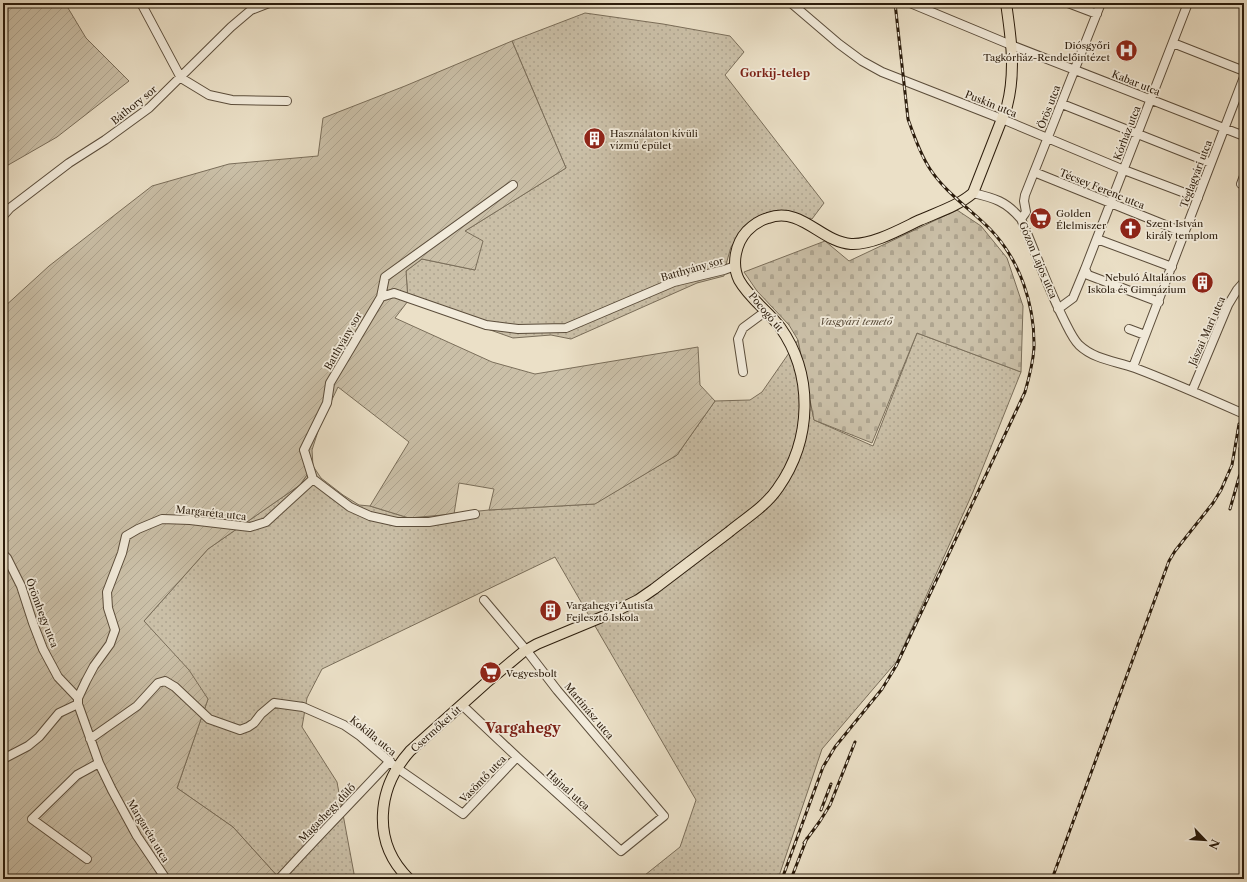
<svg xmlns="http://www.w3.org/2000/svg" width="1247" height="882" viewBox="0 0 1247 882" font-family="'Libre Caslon Text',serif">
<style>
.grass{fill:url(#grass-dots);stroke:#7a6e5a}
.cemetery{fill:url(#cemetery-stones);stroke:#7a6e5a}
.garden{fill:url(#garden-furrows);stroke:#7a6e5a}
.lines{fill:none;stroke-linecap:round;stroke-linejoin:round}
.minor-casing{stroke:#5b4d3b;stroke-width:10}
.major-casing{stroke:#2b1c0c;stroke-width:12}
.minor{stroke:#f2ebdb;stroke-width:8}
.major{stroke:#ebe0c7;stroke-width:10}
.rail-casing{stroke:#2b1c0c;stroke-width:3}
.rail{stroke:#f2ebdb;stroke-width:1.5;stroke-dasharray:4.5;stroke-linecap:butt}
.labels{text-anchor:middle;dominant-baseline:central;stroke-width:3.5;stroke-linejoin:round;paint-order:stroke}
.poi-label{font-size:10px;fill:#2b1c0c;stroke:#f2ebdb;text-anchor:start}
.street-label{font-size:10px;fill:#2b1c0c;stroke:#f2ebdb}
.park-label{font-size:10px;font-style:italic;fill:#5b4d3a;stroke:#f2ebdb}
.neighbourhood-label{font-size:11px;font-weight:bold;fill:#7a1f14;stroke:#f2ebdb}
.district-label{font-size:14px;font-weight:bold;fill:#7a1f14;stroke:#f2ebdb}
</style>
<defs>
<pattern id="grass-dots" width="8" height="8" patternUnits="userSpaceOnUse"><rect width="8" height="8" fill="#cabfa7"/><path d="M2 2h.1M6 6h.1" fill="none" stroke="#aea48f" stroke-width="1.8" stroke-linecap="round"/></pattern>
<pattern id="cemetery-stones" width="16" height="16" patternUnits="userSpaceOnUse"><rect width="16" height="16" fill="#cabfa7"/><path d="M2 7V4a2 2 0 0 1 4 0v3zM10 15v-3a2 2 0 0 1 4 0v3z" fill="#aea48f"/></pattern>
<pattern id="garden-furrows" width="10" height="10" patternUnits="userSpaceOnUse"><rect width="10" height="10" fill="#cabfa7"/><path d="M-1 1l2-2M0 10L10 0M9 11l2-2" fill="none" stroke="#aea48f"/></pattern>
</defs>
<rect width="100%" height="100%" fill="#ebe0c7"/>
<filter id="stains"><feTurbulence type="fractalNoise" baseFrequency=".005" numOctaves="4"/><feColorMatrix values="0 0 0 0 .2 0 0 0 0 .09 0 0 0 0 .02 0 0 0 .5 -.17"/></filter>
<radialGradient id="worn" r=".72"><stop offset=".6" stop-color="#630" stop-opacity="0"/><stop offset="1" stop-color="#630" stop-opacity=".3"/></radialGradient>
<!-- grass -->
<path class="grass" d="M 585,13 L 663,24 L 730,36 L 744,52 L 725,75 L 824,203 L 812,219 L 801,217 L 785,211 L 764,215 L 747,224 L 731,247 L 727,261 L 724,276 L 697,283 L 571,339 L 551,335 L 513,338 L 408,301 L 406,271 L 422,259 L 475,270 L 465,231 L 566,168 L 512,41 Z
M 917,333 L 1021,372 L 973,492 L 897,661 L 822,749 L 778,879 L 640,879 L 680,847 L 696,800 L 555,557 L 322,669 L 307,698 L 302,727 L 337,782 L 355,879 L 280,879 L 233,827 L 177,788 L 208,699 L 144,621 L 208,549 L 300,485 L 313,466 L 321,478 L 343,495 L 359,505 L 370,506 L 409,518 L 489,510 L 594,504 L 677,455 L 715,401 L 750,400 L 762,392 L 798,340 L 814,420 L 873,446 Z"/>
<!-- cemetery -->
<path class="cemetery" d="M 957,210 L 981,226 L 1007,258 L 1023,306 L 1021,372 L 917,333 L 872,443 L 814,420 L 798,340 L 789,325 L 757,291 L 744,272 L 825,241 L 849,261 Z"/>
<!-- garden -->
<path class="garden" d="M 3,3 L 65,3 L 86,38 L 129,81 L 57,137 L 3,168 Z
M 512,41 L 566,168 L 465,231 L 483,241 L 475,270 L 422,259 L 406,271 L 408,301 L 395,318 L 492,362 L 535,374 L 698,347 L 700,385 L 715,401 L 677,455 L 595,504 L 489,510 L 494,489 L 459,483 L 454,514 L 409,518 L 370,506 L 409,442 L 338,387 L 320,425 L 312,450 L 313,466 L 300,485 L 208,549 L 144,621 L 189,670 L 208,699 L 177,788 L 233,827 L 280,879 L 3,879 L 3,308 L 49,266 L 152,186 L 229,164 L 318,156 L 323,118 L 405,86 Z"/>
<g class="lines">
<defs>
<path id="minor" d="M 141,3 L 181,78 L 209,95 L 232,100 L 287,101
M 791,3 L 839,44 L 862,61 L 882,72 L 1002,119 L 1124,170 L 1198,198
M 910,3 L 1011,45 L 1244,136
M 1068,3 L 1097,14
M 1173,43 L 1244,71
M 1062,104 L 1211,163
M 1034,172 L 1185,233
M 1241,184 L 1244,176
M 973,193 C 994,198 1006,201 1021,219 C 1036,253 1048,289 1065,322 C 1069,330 1073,339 1079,345 C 1095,360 1116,361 1135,368 C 1172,382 1208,398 1244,414
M 3,216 L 10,208 L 69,163 L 105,140 L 149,108 L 231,27 L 251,10 L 269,3
M 1021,219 L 1026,212 L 1024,201 L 1025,195 L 1101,3
M 1097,239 L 1172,267
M 1085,269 L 1088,275 L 1159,302
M 381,297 L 385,277 L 513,185
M 1058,309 L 1073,298 L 1085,269 L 1188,3
M 1129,329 L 1145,335
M 1133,367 L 1244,77
M 743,372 L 738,339 L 743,328 L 766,311
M 1192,391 L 1228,305 L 1237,290 L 1244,282
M 475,514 L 429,522 L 397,522 L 370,516 L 350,507 L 313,479 L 304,450 L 327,403 L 330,383 L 381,297 L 394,293 L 486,325 L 518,329 L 566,328 L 674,282 L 724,270 L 735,266
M 3,554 L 7,558 L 21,586 L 33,623 L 43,649 L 58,677 L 78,698
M 78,704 L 99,763 L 112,790 L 137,836 L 166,879
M 462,705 L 517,757 L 621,851 L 664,816 L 557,690 L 527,651 L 484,600
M 90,739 L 137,706 L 158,683 L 165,681 L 175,687 L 209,719 L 240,730 L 248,727 L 254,723 L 261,714 L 274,703 L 303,707 L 344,725 L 360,736 L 397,768 L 463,814 L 517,757
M 3,759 L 28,746 L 39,737 L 59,713 L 78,704 L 78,698 L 86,681 L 94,666 L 110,644 L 115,630 L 108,608 L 107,592 L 122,553 L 126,536 L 138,529 L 162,519 L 190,520 L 250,527 L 266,522 L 313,479
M 87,859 L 32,819 L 77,775 L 99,763
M 279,879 C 315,839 353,801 390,761"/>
<path id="major" d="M 409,879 C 371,842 377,788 410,751 L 486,683 L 523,652 L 537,644 L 614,612 L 638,600 L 654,589 C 679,570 704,551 729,532 C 746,518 766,506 778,488 C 812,440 814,375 780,327 C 768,311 749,298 739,280 C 731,264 736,243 747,231 C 753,225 760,220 768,218 C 801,206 821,242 851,244 C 873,245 901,229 920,220 C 938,212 958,206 973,193 L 1007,106 C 1016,72 1011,37 1006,3"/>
</defs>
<!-- minor casing -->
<use href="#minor" class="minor-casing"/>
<!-- major casing -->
<use href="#major" class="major-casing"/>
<!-- minor -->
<use href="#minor" class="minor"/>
<!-- major -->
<use href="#major" class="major"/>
<defs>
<path id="rail" d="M 1230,509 L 1240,474 L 1240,448
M 821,810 L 831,784
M 804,843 L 820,821 L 830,805 L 855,742
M 782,879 L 823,767 L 835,747 L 882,689 L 896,666 L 1025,392 C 1029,378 1033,363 1034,348 C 1035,305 1020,260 990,229 C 970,209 945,192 930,169 C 920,154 914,136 908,119 L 895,3
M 791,879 L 807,838
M 1052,879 L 1169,561 L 1175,551 L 1213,503 L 1221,490 L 1232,465 L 1239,424"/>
</defs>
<!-- rail casing -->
<use href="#rail" class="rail-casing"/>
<!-- rail -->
<use href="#rail" class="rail"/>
</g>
<!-- icons -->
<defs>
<symbol id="hospital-disc" viewBox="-11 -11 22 22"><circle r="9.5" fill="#8f2418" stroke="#f2ebdb"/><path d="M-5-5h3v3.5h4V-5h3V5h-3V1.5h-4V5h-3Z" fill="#fff"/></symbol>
<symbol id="building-disc" viewBox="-11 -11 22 22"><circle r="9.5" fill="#8f2418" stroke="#f2ebdb"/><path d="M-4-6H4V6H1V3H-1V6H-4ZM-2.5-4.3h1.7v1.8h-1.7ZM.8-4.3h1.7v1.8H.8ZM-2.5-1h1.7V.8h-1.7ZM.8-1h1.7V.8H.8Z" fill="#fff"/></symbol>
<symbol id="supermarket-disc" viewBox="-11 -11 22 22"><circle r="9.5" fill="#8f2418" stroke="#f2ebdb"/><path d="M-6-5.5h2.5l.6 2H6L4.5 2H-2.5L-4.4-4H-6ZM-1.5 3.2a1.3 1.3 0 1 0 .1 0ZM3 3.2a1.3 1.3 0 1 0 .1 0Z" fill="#fff"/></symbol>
<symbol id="church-disc" viewBox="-11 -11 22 22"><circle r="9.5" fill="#8f2418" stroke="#f2ebdb"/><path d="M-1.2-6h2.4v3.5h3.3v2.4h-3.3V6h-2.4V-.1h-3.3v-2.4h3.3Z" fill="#fff"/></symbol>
</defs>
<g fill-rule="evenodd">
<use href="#hospital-disc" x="1114" y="38" width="25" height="25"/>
<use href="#building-disc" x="582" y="126" width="25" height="25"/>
<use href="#supermarket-disc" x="1028" y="206" width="25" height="25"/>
<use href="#church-disc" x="1118" y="216" width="25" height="25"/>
<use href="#building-disc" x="1190" y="270" width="25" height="25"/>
<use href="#building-disc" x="538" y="598" width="25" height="25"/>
<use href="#supermarket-disc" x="478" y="660" width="25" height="25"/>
</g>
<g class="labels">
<!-- poi labels -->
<g class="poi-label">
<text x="1110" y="45" text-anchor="end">Diósgyőri<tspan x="1110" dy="12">Tagkórház-Rendelőintézet</tspan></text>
<text x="610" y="133">Használaton kívüli<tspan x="610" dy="12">vízmű épület</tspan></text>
<text x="1056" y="213">Golden<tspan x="1056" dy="12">Élelmiszer</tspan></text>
<text x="1146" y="223">Szent István<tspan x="1146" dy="12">király templom</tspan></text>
<text x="1186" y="277" text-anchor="end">Nebuló Általános<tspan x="1186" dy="12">Iskola és Gimnázium</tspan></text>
<text x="566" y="605">Vargahegyi Autista<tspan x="566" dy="12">Fejlesztő Iskola</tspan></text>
<text x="506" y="673">Vegyesbolt</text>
</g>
<!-- street labels -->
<g class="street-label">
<text transform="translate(1136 83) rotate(22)">Kabar utca</text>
<text transform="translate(991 104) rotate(22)">Puskin utca</text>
<text transform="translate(134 105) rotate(-39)">Báthory sor</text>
<text transform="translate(1049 107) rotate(-69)">Örös utca</text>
<text transform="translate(1127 133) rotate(-69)">Kórház utca</text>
<text transform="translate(1196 174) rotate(-69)">Téglagyári utca</text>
<text transform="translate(1102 189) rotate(22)">Técsey Ferenc utca</text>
<text transform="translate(1038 260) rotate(67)">Gózon Lajos utca</text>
<text transform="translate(692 269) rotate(-16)">Batthyány sor</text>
<text transform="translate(766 312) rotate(50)">Pocogó út</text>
<text transform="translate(1207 331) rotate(-66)">Jászai Mari utca</text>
<text transform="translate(343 341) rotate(-60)">Batthyány sor</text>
<text transform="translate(211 513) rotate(6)">Margaréta utca</text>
<text transform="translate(42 613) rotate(69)">Örömhegy utca</text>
<text transform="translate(589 711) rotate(50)">Martinász utca</text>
<text transform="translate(436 729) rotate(-42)">Csermőkei út</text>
<text transform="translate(373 736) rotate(39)">Kokilla utca</text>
<text transform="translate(483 779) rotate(-46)">Vasöntő utca</text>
<text transform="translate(568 790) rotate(42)">Hajnal utca</text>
<text transform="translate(327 813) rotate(-46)">Magashegy dűlő</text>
<text transform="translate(148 831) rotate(59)">Margaréta utca</text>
</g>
<!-- park labels -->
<g class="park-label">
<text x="856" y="321">Vasgyári temető</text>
</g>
<!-- neighbourhood labels -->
<g class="neighbourhood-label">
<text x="775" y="73">Gorkij-telep</text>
</g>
<!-- district labels -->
<g class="district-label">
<text x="523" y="728">Vargahegy</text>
</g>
</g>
<!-- margin -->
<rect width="1247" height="882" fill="none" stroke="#ebe0c7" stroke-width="16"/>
<rect x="4" y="4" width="1239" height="874" fill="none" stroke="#2b1c0c" stroke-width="2"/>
<rect x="8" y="8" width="1231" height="866" fill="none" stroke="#2b1c0c"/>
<!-- north arrow -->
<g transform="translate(1205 840) rotate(115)" stroke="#f2ebdb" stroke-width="3" paint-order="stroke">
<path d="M0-3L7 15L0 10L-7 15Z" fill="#2b1c0c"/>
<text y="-6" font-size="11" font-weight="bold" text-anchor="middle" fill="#2b1c0c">N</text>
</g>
<rect width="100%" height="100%" filter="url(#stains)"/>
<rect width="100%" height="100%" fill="url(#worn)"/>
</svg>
